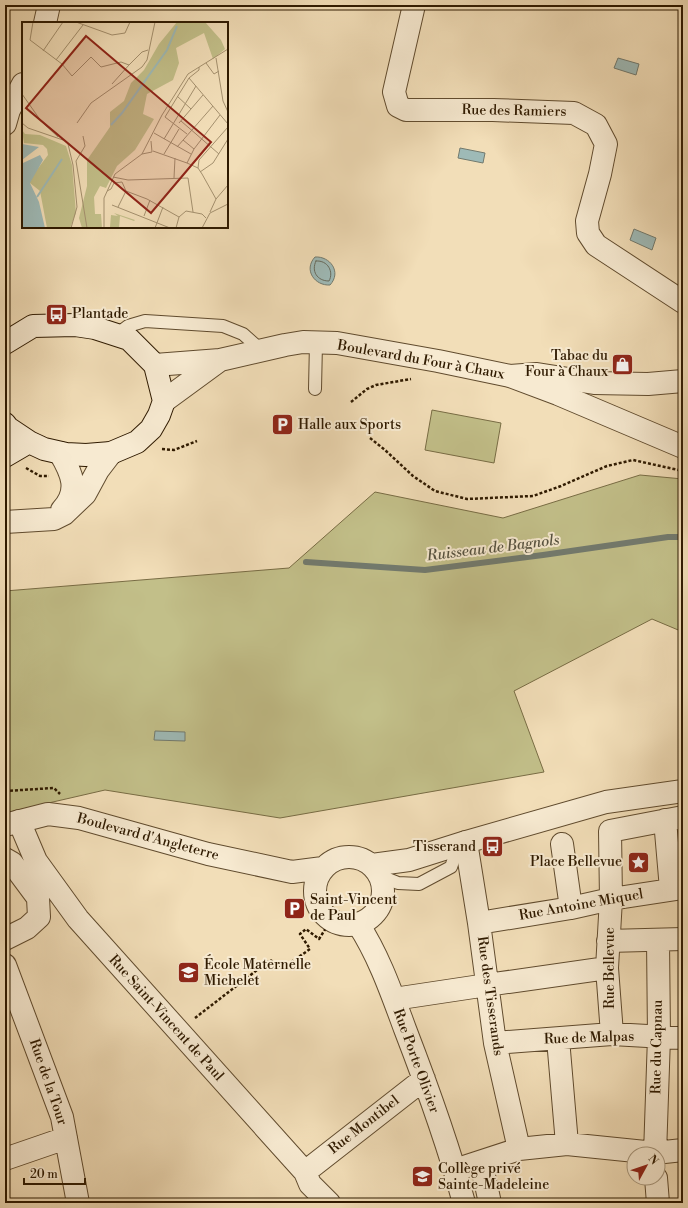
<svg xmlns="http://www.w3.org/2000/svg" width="688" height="1208" viewBox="0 0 688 1208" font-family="'Libre Bodoni',serif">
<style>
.green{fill:#c2bf89;stroke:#786c44}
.water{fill:#9ebab7;stroke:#727a6e}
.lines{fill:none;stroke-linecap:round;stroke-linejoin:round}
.shore{stroke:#666a5c;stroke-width:1}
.stream{stroke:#727a6e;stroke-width:6}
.service-casing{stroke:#604b2e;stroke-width:14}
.minor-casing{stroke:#604b2e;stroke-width:24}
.tertiary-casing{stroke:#604b2e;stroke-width:24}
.secondary-casing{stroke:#2f1a00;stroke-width:24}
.path{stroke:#2f1a00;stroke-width:2.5;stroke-dasharray:3 2;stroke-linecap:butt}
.service{stroke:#f7ead1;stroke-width:12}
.minor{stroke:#f7ead1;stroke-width:22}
.tertiary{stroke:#f7ead1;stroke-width:22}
.secondary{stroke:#f7ead1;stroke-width:22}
.labels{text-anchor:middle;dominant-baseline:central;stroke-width:4;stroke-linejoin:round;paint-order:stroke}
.street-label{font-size:14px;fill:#2f1a00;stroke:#f7ead1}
.poi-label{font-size:14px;fill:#2f1a00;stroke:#f7ead1;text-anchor:start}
.water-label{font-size:15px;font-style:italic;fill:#565240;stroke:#f7ead1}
.inset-river{fill:none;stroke:#9ebab7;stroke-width:2}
.inset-road{fill:none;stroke:#a4906e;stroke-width:1}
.view{fill:#8f2418;fill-opacity:0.15;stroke:#8f2418;stroke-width:2}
.inset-edge{fill:none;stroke:#2f1a00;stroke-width:2}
</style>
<rect width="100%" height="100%" fill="#f2deb8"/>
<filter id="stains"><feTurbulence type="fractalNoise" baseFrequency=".005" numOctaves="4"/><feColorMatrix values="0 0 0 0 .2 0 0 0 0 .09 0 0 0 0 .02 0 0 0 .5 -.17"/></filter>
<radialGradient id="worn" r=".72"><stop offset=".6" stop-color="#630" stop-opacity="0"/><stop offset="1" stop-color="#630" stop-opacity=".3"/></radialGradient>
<!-- green -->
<path class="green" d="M 432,410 L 501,423 L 494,463 L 425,450 Z
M 640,475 L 683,479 L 683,632 L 652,619 L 514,691 L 544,772 L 280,818 L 105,790 L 5,813 L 5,591 L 289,568 L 375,492 L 503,518 Z"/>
<!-- water -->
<path class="water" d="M 618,58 L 639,64 L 636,75 L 614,68 Z
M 460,148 L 485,153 L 483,163 L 458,158 Z
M 634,229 L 656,238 L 652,250 L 630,240 Z
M 315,257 C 330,256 342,272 330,285 C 315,286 303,270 315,257 Z
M 155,731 L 185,732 L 185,741 L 154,740 Z"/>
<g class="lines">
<!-- shore -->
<path class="shore" d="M 316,261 C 328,260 334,272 329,281 C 317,281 311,271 316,261 Z"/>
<!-- stream -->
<path class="stream" d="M 306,562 L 425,570 L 543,555 L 668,537 L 683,537"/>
<defs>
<path id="service" d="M 116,335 L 128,326 L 145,321 L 223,326 L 243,334 L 261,350
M 315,389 L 316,343
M 388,879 L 398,883 L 419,884 L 451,867 L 459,844"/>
<path id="minor" d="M 414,5 L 394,92 L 398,106 L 406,110 L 493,110 L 574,113 L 596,125 L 606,144 L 600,174 L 587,221 L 588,233 L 596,245 L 683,302
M 45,23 L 49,5
M 5,124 L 9,110 L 23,84
M 510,376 L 537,374 L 594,383 L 648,384 L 683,381
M 665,820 L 671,889
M 19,821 L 36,861 L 78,919 L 305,1172 L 310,1184 L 329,1203
M 466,842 L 479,923 L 495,1043 L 519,1149
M 562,844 L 571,908
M 5,859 L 12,863 L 38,898 L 39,917 L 27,928 L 5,939
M 479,923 L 571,908 L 611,899 L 683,888
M 358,924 C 379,956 392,994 405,1029 C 427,1086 448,1144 464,1203
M 608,941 L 683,939
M 5,965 L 62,1117 L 78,1203
M 394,999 L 487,985 L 607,968
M 612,1034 L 607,968 L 611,899 L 610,831 L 683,817
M 558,1039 L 567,1144
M 495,1043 L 612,1034 L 683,1038
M 655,1154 L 659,1037 L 658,940
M 5,1159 L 66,1138
M 481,1162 L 490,1203
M 455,1170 L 519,1149 L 567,1144 L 655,1153 L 683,1150
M 305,1172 L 424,1079
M 656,1178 L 658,1203"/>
<path id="tertiary" d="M 155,365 L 220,360 L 285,345 L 303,342 L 337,343 L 438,361 L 510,376 L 558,394 L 683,447
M 164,401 L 220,360
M 60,453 C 72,473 80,491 62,510
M 5,522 L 54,519 L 64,514 L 85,494 L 98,470 L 111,453
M 5,825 L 48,814 L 79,818 L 208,854 L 292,872 L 323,868
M315 891a34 34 0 1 1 68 0a34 34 0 1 1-68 0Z
M 372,865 L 409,860 L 466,842 L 606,802 L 683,791"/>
<path id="secondary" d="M 5,343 L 33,326 L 75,325 L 95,328 L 129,339 L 155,365 L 164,401 L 159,415 L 151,429 L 137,442 L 111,453 L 86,455 L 66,454 L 44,449 L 29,442 L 8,428 L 5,424
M 5,456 L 29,442"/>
</defs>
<!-- service casing -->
<use href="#service" class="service-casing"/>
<!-- minor casing -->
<use href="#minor" class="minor-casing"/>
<!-- tertiary casing -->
<use href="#tertiary" class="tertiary-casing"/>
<!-- secondary casing -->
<use href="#secondary" class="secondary-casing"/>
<!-- path -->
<path class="path" d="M 351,402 L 367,389 L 376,385 L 411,379
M 370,438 L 385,450 L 413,476 L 435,491 L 467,499 L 533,496 L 561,486 L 607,466 L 633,460 L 683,471
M 162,449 L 174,450 L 197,441
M 26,468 L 40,476 L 49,476
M 5,722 L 6,723 L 5,724
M 5,791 L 54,788 L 60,794
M 195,1018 L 270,960 L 283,968 L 310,949 L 300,934 L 306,929 L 319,939 L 331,920"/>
<!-- service -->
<use href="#service" class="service"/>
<!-- minor -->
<use href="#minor" class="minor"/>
<!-- tertiary -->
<use href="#tertiary" class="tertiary"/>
<!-- secondary -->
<use href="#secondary" class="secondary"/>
</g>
<!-- icons -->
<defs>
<symbol id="bus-square" viewBox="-11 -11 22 22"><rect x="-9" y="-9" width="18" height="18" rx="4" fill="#8f2418" stroke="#f7ead1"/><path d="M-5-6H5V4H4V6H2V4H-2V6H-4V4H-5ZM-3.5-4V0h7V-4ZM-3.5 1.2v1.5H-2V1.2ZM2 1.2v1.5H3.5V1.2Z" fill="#fff"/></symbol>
<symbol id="shop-square" viewBox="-11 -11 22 22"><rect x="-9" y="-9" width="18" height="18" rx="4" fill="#8f2418" stroke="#f7ead1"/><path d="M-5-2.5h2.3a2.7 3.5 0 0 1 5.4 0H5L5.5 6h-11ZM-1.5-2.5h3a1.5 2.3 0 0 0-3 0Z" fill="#fff"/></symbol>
<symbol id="parking-square" viewBox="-11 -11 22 22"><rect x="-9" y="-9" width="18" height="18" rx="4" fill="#8f2418" stroke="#f7ead1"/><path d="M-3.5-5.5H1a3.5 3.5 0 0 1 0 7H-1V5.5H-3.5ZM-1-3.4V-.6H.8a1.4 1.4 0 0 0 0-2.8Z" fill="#fff"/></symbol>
<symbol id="sight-square" viewBox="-11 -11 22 22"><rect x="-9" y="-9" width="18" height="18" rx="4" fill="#8f2418" stroke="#f7ead1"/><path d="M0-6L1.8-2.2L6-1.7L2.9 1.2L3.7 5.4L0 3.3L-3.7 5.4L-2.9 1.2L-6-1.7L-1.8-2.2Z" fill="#fff"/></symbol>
<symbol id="school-square" viewBox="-11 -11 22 22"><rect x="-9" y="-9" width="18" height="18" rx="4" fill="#8f2418" stroke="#f7ead1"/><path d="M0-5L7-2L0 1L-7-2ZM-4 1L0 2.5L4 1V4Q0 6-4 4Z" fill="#fff"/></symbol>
</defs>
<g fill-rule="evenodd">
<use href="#bus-square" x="44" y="302" width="25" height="25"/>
<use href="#shop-square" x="610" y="352" width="25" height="25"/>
<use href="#parking-square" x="270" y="412" width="25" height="25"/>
<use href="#bus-square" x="480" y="834" width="25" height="25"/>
<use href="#sight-square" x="626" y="850" width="25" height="25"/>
<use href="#parking-square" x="282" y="896" width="25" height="25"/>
<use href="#school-square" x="176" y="960" width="25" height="25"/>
<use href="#school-square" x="410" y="1164" width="25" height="25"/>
</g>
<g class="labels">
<!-- street labels -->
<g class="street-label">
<text transform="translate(514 111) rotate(1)">Rue des Ramiers</text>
<text transform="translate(421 360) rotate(10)">Boulevard du Four à Chaux</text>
<text transform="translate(148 837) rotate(15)">Boulevard d'Angleterre</text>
<text transform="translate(581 905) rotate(-10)">Rue Antoine Miquel</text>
<text transform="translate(610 968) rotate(-90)">Rue Bellevue</text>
<text transform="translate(490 996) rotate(82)">Rue des Tisserands</text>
<text transform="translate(166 1018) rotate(48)">Rue Saint-Vincent de Paul</text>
<text transform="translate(589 1038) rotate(-2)">Rue de Malpas</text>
<text transform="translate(657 1047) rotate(-89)">Rue du Capnau</text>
<text transform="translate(416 1061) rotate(70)">Rue Porte Olivier</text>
<text transform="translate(48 1082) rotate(71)">Rue de la Tour</text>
<text transform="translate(364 1125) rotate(-38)">Rue Montibel</text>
</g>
<!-- poi labels -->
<g class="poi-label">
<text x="72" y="314">Plantade</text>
<text x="608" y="356" text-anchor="end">Tabac du<tspan x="608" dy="16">Four à Chaux</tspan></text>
<text x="298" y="425">Halle aux Sports</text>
<text x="476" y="847" text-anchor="end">Tisserand</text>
<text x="622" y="862" text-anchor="end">Place Bellevue</text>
<text x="310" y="900">Saint-Vincent<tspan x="310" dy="16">de Paul</tspan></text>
<text x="204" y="965">École Maternelle<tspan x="204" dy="16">Michelet</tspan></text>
<text x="438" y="1169">Collège privé<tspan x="438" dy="16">Sainte-Madeleine</tspan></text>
</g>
<!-- water labels -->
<g class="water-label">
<text transform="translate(493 548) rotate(-7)">Ruisseau de Bagnols</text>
</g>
</g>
<!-- overview -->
<g transform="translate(22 22)">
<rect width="206" height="206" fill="#f2deb8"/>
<path d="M 155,0 L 183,0 L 199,18 L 203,27 L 191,37 L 182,11 L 154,26 L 157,41 L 151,58 L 125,72 L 121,92 L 132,97 L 113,128 L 95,144 L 84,166 L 78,164 L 72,175 L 73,192 L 79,192 L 80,206 L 60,206 L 57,196 L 65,164 L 65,138 L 88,105 L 88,90 L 102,79 L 109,61 L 122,48 L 137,22 ZM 0,108 L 3,112 L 18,113 L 44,124 L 50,143 L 54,191 L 48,206 L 25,206 L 18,169 L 8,161 L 8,157 L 26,133 L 25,127 L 21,123 L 2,121 ZM 92,191 L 113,198 L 112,199 L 98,194 L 97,206 L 88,205 L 89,193 L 96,194 Z" fill="#c2bf89"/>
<path d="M 0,122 L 17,125 L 0,138 L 1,141 L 18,133 L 21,138 L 8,161 L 17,180 L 23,206 L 0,206 Z" fill="#9ebab7"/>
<path class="inset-river" d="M 89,103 L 100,91 L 145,28 L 155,4M 15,175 L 40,137"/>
<path class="inset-road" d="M 54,0 L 90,13 L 103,11 L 108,0M 8,18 L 40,42 L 50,54 L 69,35 L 79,45 L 99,40 L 107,43 L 120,30 L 126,28M 8,18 L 11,0M 21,29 L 41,0M 194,36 L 201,79 L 206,90M 34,38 L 61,3M 184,41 L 192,52 L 197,49M 167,56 L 206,102M 90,62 L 107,43M 0,72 L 19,99 L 36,115M 155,74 L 169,87M 159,99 L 197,132M 0,101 L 6,106 L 41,118M 55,101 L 69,81 L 120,45 L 125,38 L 133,0M 157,101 L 181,73M 132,111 L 169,132M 165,112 L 143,95 L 167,56 L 177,48 L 177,45M 61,114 L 63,124 L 54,139 L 65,206M 142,117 L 174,64M 161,118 L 172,127M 46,122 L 51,143 L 55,185 L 49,206M 155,125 L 191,84M 131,129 L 165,141 L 176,146 L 180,152M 120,132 L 130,130 L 129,119M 142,132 L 157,107M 165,141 L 172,127 L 198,93M 176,146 L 177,138 L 206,105M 178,150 L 191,141 L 206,117M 180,152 L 194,177M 91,155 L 106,158 L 166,156 L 171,190M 152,156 L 153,136M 85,169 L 89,167 L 92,161 L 100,160 L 104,169 L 125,177 L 157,195M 90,183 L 148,206M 96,185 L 104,169M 188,190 L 194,177 L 206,163M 122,194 L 128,178M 82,206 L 82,176 L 93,152 L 120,132 L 140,93 L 166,52 L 206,27M 133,206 L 141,185M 154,206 L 157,195 L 164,189 L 180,192 L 184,196M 180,206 L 188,191 L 206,182"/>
<path class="view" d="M 64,14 L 189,120 L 129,191 L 4,86 Z"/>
<rect width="206" height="206" class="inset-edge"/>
</g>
<!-- margin -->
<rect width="688" height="1208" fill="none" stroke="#f2deb8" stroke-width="20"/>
<rect x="6" y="6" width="676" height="1196" fill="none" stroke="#2f1a00" stroke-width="2"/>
<rect x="10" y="10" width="668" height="1188" fill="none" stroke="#2f1a00"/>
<!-- north arrow -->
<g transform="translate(646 1166) rotate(50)"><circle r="19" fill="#f7ead1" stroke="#a7977d"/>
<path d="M0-3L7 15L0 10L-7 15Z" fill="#8f2418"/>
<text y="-6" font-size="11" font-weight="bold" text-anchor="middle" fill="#2f1a00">N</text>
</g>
<!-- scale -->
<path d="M24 1178v6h61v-6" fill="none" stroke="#2f1a00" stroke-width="2"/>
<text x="30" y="1178" font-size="12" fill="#2f1a00" stroke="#f7ead1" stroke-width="3" paint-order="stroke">20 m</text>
<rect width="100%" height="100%" filter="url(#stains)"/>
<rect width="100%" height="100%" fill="url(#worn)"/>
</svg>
